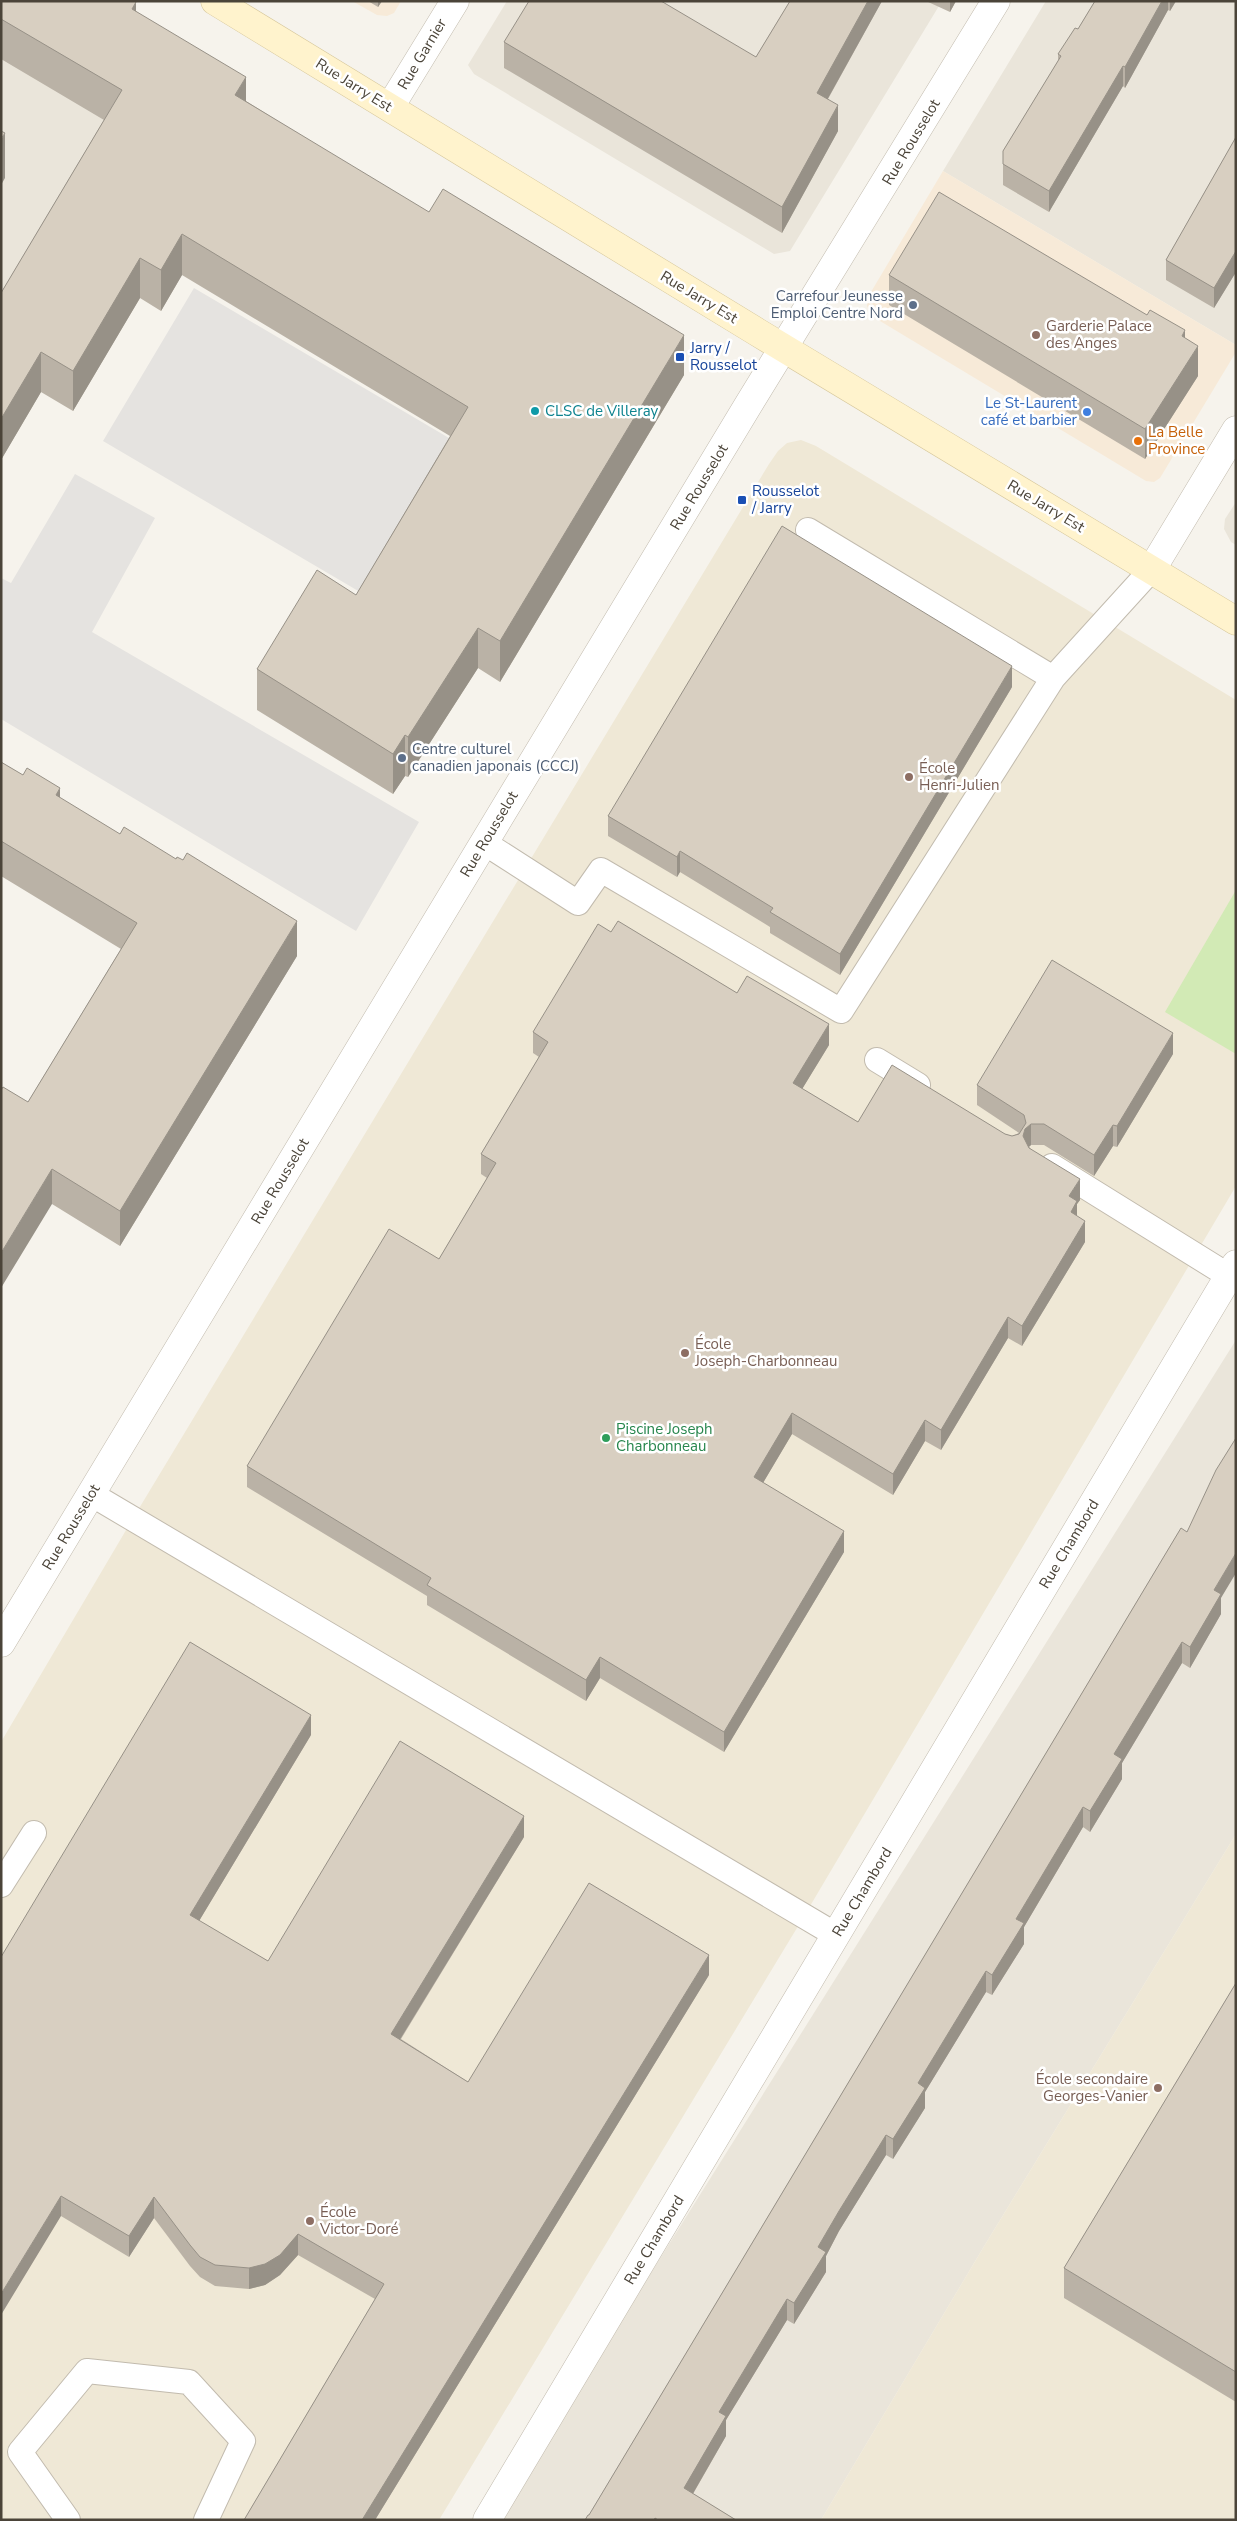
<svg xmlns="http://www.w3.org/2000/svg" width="1237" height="2521" viewBox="0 0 1237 2521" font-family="'Nunito Sans',sans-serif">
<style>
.residential{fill:#eae5da}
.commercial{fill:#f7ead8}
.education{fill:#efe8d6}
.green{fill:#d2eab5}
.parking{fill:#e5e3e0}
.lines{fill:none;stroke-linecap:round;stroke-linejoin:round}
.service-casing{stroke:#c2bbae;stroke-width:26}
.minor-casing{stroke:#c2bbae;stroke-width:29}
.secondary-casing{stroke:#d6c79b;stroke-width:29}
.service{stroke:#fff;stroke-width:24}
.minor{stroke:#fff;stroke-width:28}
.secondary{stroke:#fff3cd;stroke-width:28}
.wall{fill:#bab2a6}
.shaded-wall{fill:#979187}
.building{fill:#d8cfc1;stroke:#979187}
.service-dot{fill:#5c6f8a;stroke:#fff;stroke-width:2}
.education-dot{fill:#8d6e63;stroke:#fff;stroke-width:2}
.transit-dot{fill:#1a4fb4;stroke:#fff;stroke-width:2}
.culture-dot{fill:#0f9aa8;stroke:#fff;stroke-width:2}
.shop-dot{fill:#3f7fe0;stroke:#fff;stroke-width:2}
.food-dot{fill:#e8710a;stroke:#fff;stroke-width:2}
.leisure-dot{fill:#2e9e5b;stroke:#fff;stroke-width:2}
.labels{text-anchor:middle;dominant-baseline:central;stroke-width:5;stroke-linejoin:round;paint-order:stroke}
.street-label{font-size:15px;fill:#4b4439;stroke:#fff}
.service-label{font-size:15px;fill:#4e5e75;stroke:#fff;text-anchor:end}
.education-label{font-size:15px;fill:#785e54;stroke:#fff;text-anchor:start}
.transit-label{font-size:15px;fill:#164399;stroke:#fff;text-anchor:start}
.shop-label{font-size:15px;fill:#366cbe;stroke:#fff;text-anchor:end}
.culture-label{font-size:15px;fill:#0d838f;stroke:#fff;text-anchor:start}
.food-label{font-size:15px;fill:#c56008;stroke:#fff;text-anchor:start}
.leisure-label{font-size:15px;fill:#27864d;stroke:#fff;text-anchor:start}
</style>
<rect width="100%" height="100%" fill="#f6f3ec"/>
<!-- residential -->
<path class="residential" d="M 1,1 L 153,47 L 1,301 Z
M 507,1 L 942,1 L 790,251 L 774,254 L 474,74 L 468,65 Z
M 1046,1 L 1236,1 L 1236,345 L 943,171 Z
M 1236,502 L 1236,545 L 1231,542 L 1224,529 L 1225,519 Z
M 1236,1340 L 1236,1834 L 983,2248 L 821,2520 L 496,2520 Z"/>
<!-- commercial -->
<path class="commercial" d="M 352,1 L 401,1 L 394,13 L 387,16 L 377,15 Z
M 943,171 L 1236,345 L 1236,352 L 1160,478 L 1154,482 L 1146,481 L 875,318 L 870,312 L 867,306 L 868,297 Z"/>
<!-- education -->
<path class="education" d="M 801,440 L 816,446 L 1236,700 L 1236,1186 L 800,1923 L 439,2520 L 1,2520 L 1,1742 L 132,1520 L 769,464 L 778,451 L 787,443 Z
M 1236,1834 L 1236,2520 L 821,2520 L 983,2248 Z"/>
<!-- green -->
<path class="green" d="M 1236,890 L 1236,1054 L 1165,1012 Z"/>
<!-- parking -->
<path class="parking" d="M 194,288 L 466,448 L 377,602 L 103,441 Z
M 75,474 L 155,518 L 92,632 L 419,822 L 356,931 L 1,719 L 1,578 L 11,583 Z"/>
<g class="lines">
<defs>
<path id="service" d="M 808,530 L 1053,678
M 483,842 L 578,903 L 601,870 L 841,1011 L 1053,678 L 1152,569
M 877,1060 L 918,1085
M 1052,1166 L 1229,1276
M 91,1494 L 836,1935
M 1,1885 L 34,1833
M 68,2520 L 20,2452 L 87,2371 L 189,2382 L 243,2441 L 206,2520"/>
<path id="minor" d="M 390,107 L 455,1
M 1152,569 L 1236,430
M 1,1643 L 747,407 L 996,1
M 487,2520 L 1236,1264"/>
<path id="secondary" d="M 215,1 L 757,332 L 1236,621"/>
</defs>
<!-- service casing -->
<use href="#service" class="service-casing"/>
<!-- minor casing -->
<use href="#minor" class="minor-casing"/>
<!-- secondary casing -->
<use href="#secondary" class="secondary-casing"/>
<!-- service -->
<use href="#service" class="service"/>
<!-- minor -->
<use href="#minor" class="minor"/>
<!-- secondary -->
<use href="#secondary" class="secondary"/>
</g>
<!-- wall -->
<path class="wall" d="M 1,1 L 136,11 L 246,101 L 684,375 L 500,682 L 478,668 L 408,777 L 405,776 L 393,794 L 257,710 L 257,669 L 356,595 L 450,436 L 182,275 L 161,311 L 140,298 L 73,411 L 41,392 L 1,460 L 1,293 L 104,120 L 1,59 Z
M 368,1 L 382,1 L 378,7 Z
M 790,1 L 882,1 L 828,99 L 838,131 L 782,233 L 504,68 L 504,42 L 756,57 Z
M 926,1 L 956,1 L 950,12 Z
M 1095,1 L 1176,1 L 1170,11 L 1168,10 L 1125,88 L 1123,86 L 1049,212 L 1003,185 L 1003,151 L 1058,61 L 1058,54 L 1078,29 Z
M 1236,137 L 1236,272 L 1214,308 L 1166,280 L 1166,260 Z
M 889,275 L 1185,338 L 1198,376 L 1145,459 L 889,305 Z
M 1012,687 L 840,975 L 770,933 L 770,927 L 680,872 L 677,877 L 608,836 L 608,816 Z
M 1,762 L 60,798 L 297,956 L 120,1246 L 52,1204 L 28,1102 L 121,949 L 1,876 Z
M 611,932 L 737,993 L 829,1045 L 802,1089 L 858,1122 L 1005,1134 L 1012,1136 L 1019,1133 L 977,1105 L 977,1085 L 1173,1054 L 1117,1147 L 1113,1146 L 1094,1176 L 1044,1145 L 1031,1145 L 1029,1147 L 1080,1200 L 1077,1204 L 1077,1216 L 1085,1242 L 1022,1346 L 1008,1338 L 941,1450 L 925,1441 L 893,1495 L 792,1434 L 763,1483 L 844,1552 L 724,1752 L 600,1678 L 586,1701 L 427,1605 L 427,1596 L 247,1487 L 247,1466 L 439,1259 L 487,1178 L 481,1174 L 481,1154 L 539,1057 L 533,1053 L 533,1032 Z
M 1181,1528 L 1221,1598 L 1221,1614 L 1190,1668 L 1182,1663 L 1122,1763 L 1122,1779 L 1090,1832 L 1083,1827 L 1024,1927 L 1024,1944 L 992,1995 L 986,1992 L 925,2092 L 925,2108 L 893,2159 L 886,2155 L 839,2231 L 826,2256 L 826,2272 L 794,2324 L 787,2320 L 726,2420 L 726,2436 L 693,2494 L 736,2520 L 585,2520 L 589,2515 Z
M 311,1735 L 199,1921 L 268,1961 L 524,1837 L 401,2039 L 468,2082 L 709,1975 L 375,2520 L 244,2520 L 375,2299 L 298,2255 L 280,2275 L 265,2285 L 249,2289 L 215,2286 L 200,2277 L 190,2266 L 154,2218 L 129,2257 L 61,2216 L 1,1957 Z
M 1236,1983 L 1236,2402 L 1064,2298 L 1064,2268 Z"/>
<!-- shaded-wall -->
<path class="shaded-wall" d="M 378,1 L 382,1 L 378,7 Z
M 868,1 L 882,1 L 817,118 L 817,93 Z
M 950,1 L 956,1 L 950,12 Z
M 1162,1 L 1168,1 L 1168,10 L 1125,88 L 1125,67 Z
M 1170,1 L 1176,1 L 1170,11 Z
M 136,2 L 136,43 L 132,9 Z
M 1123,66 L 1123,86 L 1049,212 L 1049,191 Z
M 246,77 L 246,118 L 235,95 Z
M 838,105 L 838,131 L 782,233 L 782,207 Z
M 2,118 L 2,138 L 5,133 L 5,178 L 1,185 L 1,120 Z
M 182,234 L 182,275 L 161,311 L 161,270 Z
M 1236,251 L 1236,272 L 1214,308 L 1214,288 Z
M 140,258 L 140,298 L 73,411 L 73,371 Z
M 1185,330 L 1185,360 L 1182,336 Z
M 684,335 L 684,375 L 500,682 L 500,641 Z
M 1198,346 L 1198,376 L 1145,459 L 1145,429 Z
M 41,352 L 41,392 L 1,460 L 1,419 Z
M 478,628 L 478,668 L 408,777 L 408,737 Z
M 1012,666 L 1012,687 L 840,975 L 840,954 Z
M 405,735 L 405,776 L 393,794 L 393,754 Z
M 60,788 L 60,823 L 56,795 Z
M 680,851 L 680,872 L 677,877 L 677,857 Z
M 297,921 L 297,956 L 120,1246 L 120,1211 Z
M 829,1024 L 829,1045 L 793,1104 L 793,1083 Z
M 1173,1033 L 1173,1054 L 1117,1147 L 1117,1126 Z
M 1031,1124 L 1031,1145 L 1025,1150 L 1023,1136 L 1025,1129 Z
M 1113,1125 L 1113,1146 L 1094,1176 L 1094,1155 Z
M 52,1169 L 52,1204 L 1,1288 L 1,1253 Z
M 1080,1179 L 1080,1200 L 1077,1204 L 1077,1221 L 1071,1233 L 1069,1196 Z
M 1085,1221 L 1085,1242 L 1022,1346 L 1022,1326 Z
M 1008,1317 L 1008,1338 L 941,1450 L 941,1430 Z
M 792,1413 L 792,1434 L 754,1498 L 754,1477 Z
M 925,1420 L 925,1441 L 893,1495 L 893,1474 Z
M 844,1531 L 844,1552 L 724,1752 L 724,1732 Z
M 1236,1553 L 1236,1573 L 1221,1598 L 1221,1614 L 1190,1668 L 1190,1647 L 1214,1590 Z
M 1182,1642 L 1182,1663 L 1122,1763 L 1122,1779 L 1090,1832 L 1090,1811 L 1114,1754 Z
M 600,1657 L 600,1678 L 586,1701 L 586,1680 Z
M 311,1715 L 311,1735 L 190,1936 L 190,1915 Z
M 1083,1807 L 1083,1827 L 1024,1927 L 1024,1944 L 992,1995 L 992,1975 L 1016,1919 Z
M 524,1816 L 524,1837 L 391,2054 L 391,2034 Z
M 709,1955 L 709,1975 L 375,2520 L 362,2520 Z
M 986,1971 L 986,1992 L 925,2092 L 925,2108 L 893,2159 L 893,2139 L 918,2083 Z
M 886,2135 L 886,2155 L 839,2231 L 826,2256 L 826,2272 L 794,2324 L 794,2303 L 818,2247 L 839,2211 Z
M 61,2196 L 61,2216 L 1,2315 L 1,2294 Z
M 154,2197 L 154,2218 L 129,2257 L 129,2236 Z
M 298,2234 L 298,2255 L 280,2275 L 265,2285 L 249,2289 L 249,2268 Z
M 787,2299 L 787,2320 L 726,2420 L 726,2436 L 684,2509 L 684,2488 L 719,2412 Z"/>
<!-- building -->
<path class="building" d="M 1,1 L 135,1 L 136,2 L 132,9 L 246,77 L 235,95 L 429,212 L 443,189 L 684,335 L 500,641 L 478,628 L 408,737 L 405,735 L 393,754 L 257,669 L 317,570 L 356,595 L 468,407 L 182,234 L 161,270 L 140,258 L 73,371 L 41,352 L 1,419 L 1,293 L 122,90 L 1,19 Z
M 529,1 L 661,1 L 756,57 L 790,1 L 868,1 L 817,93 L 838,105 L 782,207 L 504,42 Z
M 1095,1 L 1162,1 L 1125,67 L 1123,66 L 1049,191 L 1003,164 L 1003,151 L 1061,56 L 1058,54 L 1075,28 L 1078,29 Z
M 1,131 L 5,133 L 1,139 Z
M 1236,137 L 1236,251 L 1214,288 L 1166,260 Z
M 939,192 L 1147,315 L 1150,310 L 1185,330 L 1182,336 L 1198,346 L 1145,429 L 889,275 Z
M 782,526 L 1012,666 L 840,954 L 770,912 L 773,908 L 680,851 L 677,857 L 608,816 Z
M 1,762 L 23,775 L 27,768 L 60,788 L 56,795 L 120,834 L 124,827 L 176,859 L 177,857 L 183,860 L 187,853 L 297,921 L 120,1211 L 52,1169 L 1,1253 L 1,1090 L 3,1087 L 28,1102 L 137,923 L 1,841 Z
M 618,921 L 737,993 L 747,976 L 829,1024 L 793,1083 L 858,1122 L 892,1065 L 1005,1134 L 1012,1136 L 1019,1134 L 1026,1123 L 1024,1115 L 977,1085 L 1052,960 L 1173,1033 L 1117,1126 L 1113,1125 L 1094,1155 L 1044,1124 L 1031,1124 L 1025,1129 L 1023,1136 L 1029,1148 L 1080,1179 L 1069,1196 L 1077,1201 L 1071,1212 L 1085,1221 L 1022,1326 L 1008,1317 L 941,1430 L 925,1420 L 893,1474 L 792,1413 L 754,1477 L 844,1531 L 724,1732 L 600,1657 L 586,1680 L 427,1585 L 431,1578 L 247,1466 L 389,1229 L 439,1259 L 496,1163 L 481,1154 L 548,1042 L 533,1032 L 598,924 L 611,932 Z
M 1236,1438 L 1236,1553 L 1214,1590 L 1221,1594 L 1190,1647 L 1182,1642 L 1114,1754 L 1122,1759 L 1090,1811 L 1083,1807 L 1016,1919 L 1024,1923 L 992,1975 L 986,1971 L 918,2083 L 925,2088 L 893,2139 L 886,2135 L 839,2211 L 818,2247 L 826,2252 L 794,2303 L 787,2299 L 719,2412 L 726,2416 L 684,2488 L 736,2520 L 658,2520 L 655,2518 L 654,2520 L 585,2520 L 588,2515 L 589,2515 L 1181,1528 L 1187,1532 L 1216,1470 Z
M 190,1642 L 311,1715 L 190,1915 L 268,1961 L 400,1741 L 524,1816 L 391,2034 L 468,2082 L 589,1883 L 709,1955 L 362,2520 L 244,2520 L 384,2284 L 298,2234 L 280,2255 L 265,2264 L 249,2268 L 215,2265 L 200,2257 L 190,2245 L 154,2197 L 129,2236 L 61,2196 L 1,2294 L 1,1957 Z
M 1236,1983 L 1236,2372 L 1064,2268 Z"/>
<!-- markers -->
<g class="service-dot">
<circle cx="913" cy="305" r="5"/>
<circle cx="402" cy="758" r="5"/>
</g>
<g class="education-dot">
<circle cx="1036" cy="335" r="5"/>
<circle cx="909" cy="777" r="5"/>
<circle cx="685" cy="1353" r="5"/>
<circle cx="1158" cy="2088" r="5"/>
<circle cx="310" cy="2221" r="5"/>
</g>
<g class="transit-dot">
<rect x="675" y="352" width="10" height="10" rx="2.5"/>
<rect x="737" y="495" width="10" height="10" rx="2.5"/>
</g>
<circle class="culture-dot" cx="535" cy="411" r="5"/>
<circle class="shop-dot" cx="1087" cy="412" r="5"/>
<circle class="food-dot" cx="1138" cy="441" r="5"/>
<circle class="leisure-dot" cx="606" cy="1438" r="5"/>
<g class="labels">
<!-- street labels -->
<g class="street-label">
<text transform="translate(422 54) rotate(-59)">Rue Garnier</text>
<text transform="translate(354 85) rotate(32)">Rue Jarry Est</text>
<text transform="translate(911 142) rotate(-59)">Rue Rousselot</text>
<text transform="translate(699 297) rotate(31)">Rue Jarry Est</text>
<text transform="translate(699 487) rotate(-59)">Rue Rousselot</text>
<text transform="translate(1046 506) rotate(31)">Rue Jarry Est</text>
<text transform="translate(489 834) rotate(-59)">Rue Rousselot</text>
<text transform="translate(280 1181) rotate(-59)">Rue Rousselot</text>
<text transform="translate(71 1527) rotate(-59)">Rue Rousselot</text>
<text transform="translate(1069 1544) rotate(-59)">Rue Chambord</text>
<text transform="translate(862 1892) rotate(-59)">Rue Chambord</text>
<text transform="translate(654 2240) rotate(-59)">Rue Chambord</text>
</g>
<!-- service labels -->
<g class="service-label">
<text x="903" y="296">Carrefour Jeunesse<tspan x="903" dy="17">Emploi Centre Nord</tspan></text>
<text x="412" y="749" text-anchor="start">Centre culturel<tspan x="412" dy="17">canadien japonais (CCCJ)</tspan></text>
</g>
<!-- education labels -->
<g class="education-label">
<text x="1046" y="326">Garderie Palace<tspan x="1046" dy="17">des Anges</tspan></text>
<text x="919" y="768">École<tspan x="919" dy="17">Henri-Julien</tspan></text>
<text x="695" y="1344">École<tspan x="695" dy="17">Joseph-Charbonneau</tspan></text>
<text x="1148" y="2079" text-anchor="end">École secondaire<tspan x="1148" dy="17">Georges-Vanier</tspan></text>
<text x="320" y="2212">École<tspan x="320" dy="17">Victor-Doré</tspan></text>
</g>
<!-- transit labels -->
<g class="transit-label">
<text x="690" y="348">Jarry /<tspan x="690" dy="17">Rousselot</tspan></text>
<text x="752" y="491">Rousselot<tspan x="752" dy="17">/ Jarry</tspan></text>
</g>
<!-- shop labels -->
<g class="shop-label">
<text x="1077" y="403">Le St-Laurent<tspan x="1077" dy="17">café et barbier</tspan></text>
</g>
<!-- culture labels -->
<g class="culture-label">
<text x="545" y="411">CLSC de Villeray</text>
</g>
<!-- food labels -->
<g class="food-label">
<text x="1148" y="432">La Belle<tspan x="1148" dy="17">Province</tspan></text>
</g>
<!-- leisure labels -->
<g class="leisure-label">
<text x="616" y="1429">Piscine Joseph<tspan x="616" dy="17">Charbonneau</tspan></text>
</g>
</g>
<!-- border -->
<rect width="1237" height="2521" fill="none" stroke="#4b4439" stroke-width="5"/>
</svg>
